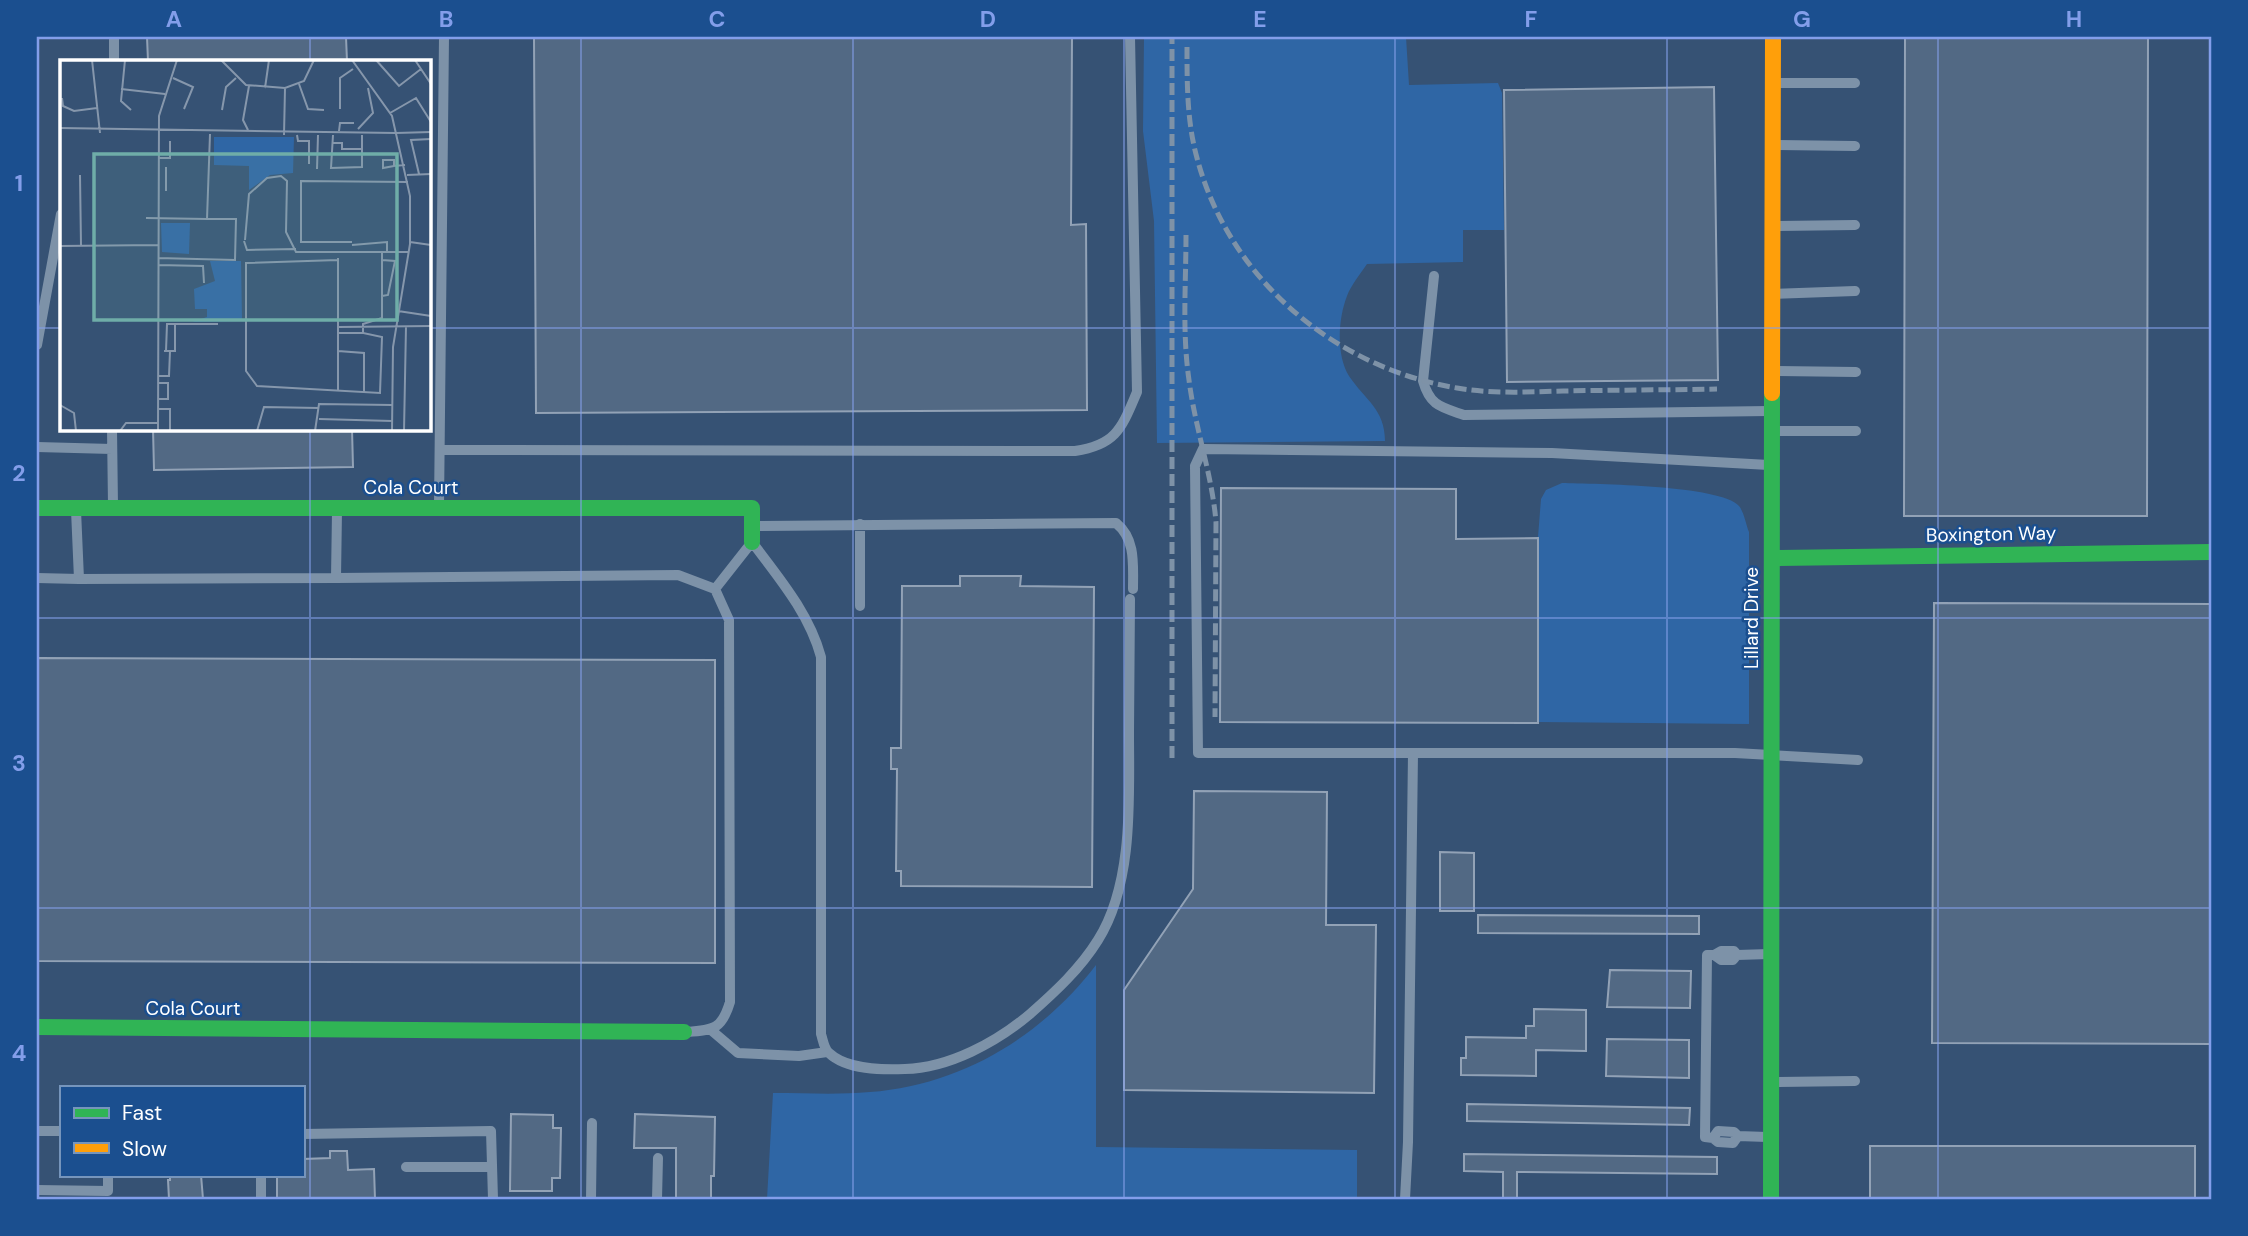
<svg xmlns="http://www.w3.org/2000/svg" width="2248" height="1236" viewBox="0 0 2248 1236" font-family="'DM Sans',sans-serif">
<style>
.green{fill:#2f66a5}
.building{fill:#526984;stroke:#92a2b6;stroke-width:2}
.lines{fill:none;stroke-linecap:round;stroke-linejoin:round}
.lane{stroke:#7d92a8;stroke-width:10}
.fast{stroke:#30b455;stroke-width:16}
.slow{stroke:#ff9f0a;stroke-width:16}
.rail{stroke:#7e92a7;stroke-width:5;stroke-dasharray:12 5;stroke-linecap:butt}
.grid{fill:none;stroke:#839eea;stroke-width:2;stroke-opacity:0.55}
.labels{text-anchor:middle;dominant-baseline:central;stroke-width:5;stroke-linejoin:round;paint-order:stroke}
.street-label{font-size:19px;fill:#fff;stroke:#1b4f8f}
.inset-road{fill:none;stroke:#8697ac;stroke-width:2}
.view{fill:#6fada8;fill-opacity:0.15;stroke:#6fada8;stroke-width:3.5}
.inset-edge{fill:none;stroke:#fff;stroke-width:3.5}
.neatline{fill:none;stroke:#839eea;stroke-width:2.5}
.grid-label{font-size:23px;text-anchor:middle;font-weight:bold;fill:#839eea}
</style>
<rect width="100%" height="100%" fill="#365274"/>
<!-- green -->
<path class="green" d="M 1144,37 L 1406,37 L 1409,85 L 1498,83 L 1502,93 L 1504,230 L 1463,230 L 1463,262 L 1367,264 C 1361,273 1351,285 1347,296 C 1338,319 1336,355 1349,376 C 1365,400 1385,409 1385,441 L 1157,443 L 1154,221 L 1143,131 Z
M 1562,483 C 1594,484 1721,485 1739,506 C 1744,512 1746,525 1749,532 L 1749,724 L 1538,722 L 1538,537 L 1541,499 L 1546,490 Z
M 1096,965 L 1096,1147 L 1357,1150 L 1357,1199 L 767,1199 L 773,1093 C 805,1093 838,1095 870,1092 C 961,1085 1041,1037 1096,965 Z"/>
<!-- building -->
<path class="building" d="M 147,37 L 346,37 L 347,61 L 148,61 Z
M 534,37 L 1072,37 L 1071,225 L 1086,224 L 1087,410 L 536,413 Z
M 1905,37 L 2148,37 L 2147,516 L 1904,516 Z
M 1714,87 L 1718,380 L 1507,382 L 1504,90 Z
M 153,429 L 352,429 L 353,467 L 154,470 Z
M 1221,488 L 1456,489 L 1456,539 L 1538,538 L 1538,723 L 1220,722 Z
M 960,576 L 1021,576 L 1020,586 L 1094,587 L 1092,887 L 901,886 L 901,871 L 896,871 L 897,769 L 891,769 L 891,748 L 901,748 L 902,586 L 960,586 Z
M 1934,603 L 2211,604 L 2211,1044 L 1932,1043 Z
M 37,658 L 715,660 L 715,963 L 37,961 Z
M 1194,791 L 1327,792 L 1326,925 L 1376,925 L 1374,1093 L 1124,1090 L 1124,990 L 1193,889 Z
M 1440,852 L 1474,853 L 1474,911 L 1440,911 Z
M 1478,915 L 1699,916 L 1699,934 L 1478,933 Z
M 1610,970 L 1691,971 L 1690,1008 L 1607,1007 Z
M 1534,1009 L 1586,1010 L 1586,1051 L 1536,1050 L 1536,1076 L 1461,1075 L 1461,1058 L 1466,1058 L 1466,1037 L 1526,1038 L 1526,1026 L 1534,1026 Z
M 1607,1039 L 1689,1040 L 1689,1078 L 1606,1076 Z
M 1467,1104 L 1690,1108 L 1689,1125 L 1467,1121 Z
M 511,1114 L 553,1115 L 553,1128 L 561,1128 L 560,1178 L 552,1178 L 552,1191 L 510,1191 Z
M 635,1114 L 715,1117 L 714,1176 L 711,1176 L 711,1199 L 676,1199 L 676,1148 L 634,1148 Z
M 1870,1146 L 2195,1146 L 2195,1199 L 1870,1199 Z
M 330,1151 L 347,1151 L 348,1170 L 374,1169 L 375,1199 L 277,1199 L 277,1175 L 303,1175 L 303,1159 L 330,1158 Z
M 1464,1154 L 1717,1157 L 1717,1174 L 1517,1172 L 1517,1199 L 1503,1199 L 1503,1172 L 1464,1171 Z
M 170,1175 L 201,1175 L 203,1199 L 169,1199 L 168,1180 L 170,1180 Z"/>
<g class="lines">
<!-- lane -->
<path class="lane" d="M 114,61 L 114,37
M 1777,83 L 1855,83
M 1774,145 L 1855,146
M 1774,226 L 1855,225
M 1434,276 L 1423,381 C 1430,406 1441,407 1464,415 L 1769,411
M 1774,294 L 1855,291
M 37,345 L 61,214
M 1774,371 L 1856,372
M 112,429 L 113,506
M 1775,431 L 1856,431
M 37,447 L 112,449
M 440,450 L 1075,451 C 1117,445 1122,427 1137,392 L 1130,37
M 439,506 L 444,37
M 76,510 L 79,579 L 336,578 L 337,511
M 755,526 L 1116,523 C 1136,539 1133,565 1133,589
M 37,578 L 79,579
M 336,578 L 678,575 L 715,589 L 752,542 C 779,578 809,613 821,657 L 821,1034 C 823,1040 824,1049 829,1053 C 847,1070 882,1070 905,1069 C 949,1068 997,1042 1030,1014 C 1055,992 1080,969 1098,940 C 1134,883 1129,797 1129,732 C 1129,687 1130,643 1130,599
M 860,606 L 860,524
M 1413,753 L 1198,753 L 1195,466 L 1203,449 L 1552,453 L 1769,465
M 1737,955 L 1733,960 L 1721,960 L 1714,955 L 1721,951 L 1734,951 L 1737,955 L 1769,954
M 711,1030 L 738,1053 L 799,1056 L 827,1052
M 687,1032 C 714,1030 722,1029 730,1002 L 729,620 L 715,589
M 1773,1082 L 1855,1081
M 37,1131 L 61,1131
M 303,1134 L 491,1131 L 493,1199
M 1738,1136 L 1733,1143 L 1718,1142 L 1713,1138 L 1718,1131 L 1734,1132 L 1738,1136 L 1767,1137
M 1713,1138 L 1705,1137 L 1707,955 L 1714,955
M 406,1167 L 492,1167
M 261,1175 L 261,1199
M 37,1190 L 108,1191 L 108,1175
M 591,1199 L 592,1123
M 657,1199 L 658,1158
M 1405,1199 L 1408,1142 L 1413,753 L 1735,753 L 1858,760"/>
<!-- fast -->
<path class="fast" d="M 37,508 L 752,508 L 752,542
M 1772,558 L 2211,552
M 37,1027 L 684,1032
M 1771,1199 L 1772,393"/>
<!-- slow -->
<path class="slow" d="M 1772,393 L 1773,37"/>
<!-- rail -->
<path class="rail" d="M 1187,47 C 1187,84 1187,122 1197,158 C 1229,279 1335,368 1457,388 C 1492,394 1528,392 1563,391 C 1615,390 1666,390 1717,389
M 1186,235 C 1186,283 1182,332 1189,380 C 1195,428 1212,474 1216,522 L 1215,717
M 1172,758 L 1172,37"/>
</g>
<!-- grid -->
<path class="grid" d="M 310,37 L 310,61M 581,37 L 581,1199M 853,37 L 853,1199M 1124,37 L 1124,1199M 1395,37 L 1395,1199M 1667,37 L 1667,1199M 1938,37 L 1938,1199M 37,328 L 61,328M 429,328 L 2211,328M 310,429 L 310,1199M 37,618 L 2211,618M 37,908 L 2211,908"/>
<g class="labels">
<!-- street labels -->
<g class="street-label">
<text x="411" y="487">Cola Court</text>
<text transform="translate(1991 534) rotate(-1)">Boxington Way</text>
<text transform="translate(1751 618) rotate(-90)">Lillard Drive</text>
<text x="193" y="1008">Cola Court</text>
</g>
</g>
<!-- overview -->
<g transform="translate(60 60)">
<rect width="371" height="371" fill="#365274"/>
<path d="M 154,77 L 234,77 L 233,113 L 210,115 L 189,130 L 189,106 L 154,105 ZM 101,163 L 130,163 L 129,194 L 102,192 ZM 150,201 L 181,201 L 182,261 L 132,262 L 147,257 L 147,249 L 135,249 L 134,229 L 155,221 Z" fill="#2f66a5"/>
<path class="inset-road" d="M 32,0 L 40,73M 65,0 L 61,41 L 71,50M 161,0 L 186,25 L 225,28 L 244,21 L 254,0M 292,0 L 332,56 L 350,136 L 350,184 L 333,287 L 332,371M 316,0 L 339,26 L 361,9M 355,0 L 371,24M 113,18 L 133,27 L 124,49M 239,24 L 248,49 L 264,50M 205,28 L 209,0M 61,29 L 105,34M 2,38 L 3,46 L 14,51 L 37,48M 280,49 L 280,18 L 293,9M 162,50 L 166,27 L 176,18M 330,53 L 356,38 L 371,62M 0,68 L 336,73M 298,69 L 313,53 L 308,28M 188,70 L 183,60 L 189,26M 279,71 L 280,63 L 294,63M 336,73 L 371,72M 224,75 L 225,28M 237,75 L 238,81 L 249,81 L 249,104M 273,75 L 271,108 L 302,107 L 302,75M 272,83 L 282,83 L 282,89 L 302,89M 98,98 L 110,98 L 110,81M 334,106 L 323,108 L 323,100 L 334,100 L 334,106 L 345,105M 257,109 L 258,75M 359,114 L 351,80 L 371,79M 20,115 L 21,186M 347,115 L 371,114M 106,131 L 106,107M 86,158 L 147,159 L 150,74M 185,180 L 189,134 L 207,118 L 221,116 L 227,121 L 226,172 L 236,192 L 349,192M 184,181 L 187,190 L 236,189M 241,181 L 241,121 L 348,122M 240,182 L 292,182M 350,182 L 371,185M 292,185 L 327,182 L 327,192M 0,186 L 98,185M 98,198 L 175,200 L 176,159 L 147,159M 278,198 L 278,331M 278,200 L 186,203 L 186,311 L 197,326 L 320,333 L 322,277 L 303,273 L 303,264 L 322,258 L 322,192M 322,200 L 335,201 L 328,235 L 322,236M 98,205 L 143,206 L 144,223M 338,251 L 371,256M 279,267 L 371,266M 278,273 L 303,273M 106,291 L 107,264 L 158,264M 110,291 L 115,291 L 115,264M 278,291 L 304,293 L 304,333M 98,316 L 109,316 L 110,291 L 104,291M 98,339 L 108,339 L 108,323 L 98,323M 0,345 L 14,353 L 16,371M 98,349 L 110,349 L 110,371M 259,359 L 332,361M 60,371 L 66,363 L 98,363M 98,371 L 99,56 L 117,0M 197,371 L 204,347 L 259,348M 255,371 L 259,344 L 332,345M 344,371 L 346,266"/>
<path class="view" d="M 34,94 L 337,94 L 337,260 L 34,260 Z"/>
<rect width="371" height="371" class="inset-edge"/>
</g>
<!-- border -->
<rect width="2248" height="1236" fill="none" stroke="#1b4f8f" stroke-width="77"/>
<!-- legend -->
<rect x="60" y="1086" width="245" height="91" fill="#1b4f8f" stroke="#7695bc" stroke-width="2"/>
<rect x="74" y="1108" width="35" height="10" fill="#30b455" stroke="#7695bc" stroke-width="2"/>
<text x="122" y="1120" font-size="21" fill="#ffffff">Fast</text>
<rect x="74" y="1143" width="35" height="10" fill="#ff9f0a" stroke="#7695bc" stroke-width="2"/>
<text x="122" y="1156" font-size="21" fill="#ffffff">Slow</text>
<rect x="38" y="38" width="2172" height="1160" class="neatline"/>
<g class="grid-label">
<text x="174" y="27">A</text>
<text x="446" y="27">B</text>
<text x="717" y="27">C</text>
<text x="988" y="27">D</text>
<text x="1260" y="27">E</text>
<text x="1531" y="27">F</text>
<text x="1802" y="27">G</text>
<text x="2074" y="27">H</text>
<text x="19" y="191">1</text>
<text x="19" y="481">2</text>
<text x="19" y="771">3</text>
<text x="19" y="1061">4</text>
</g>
</svg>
